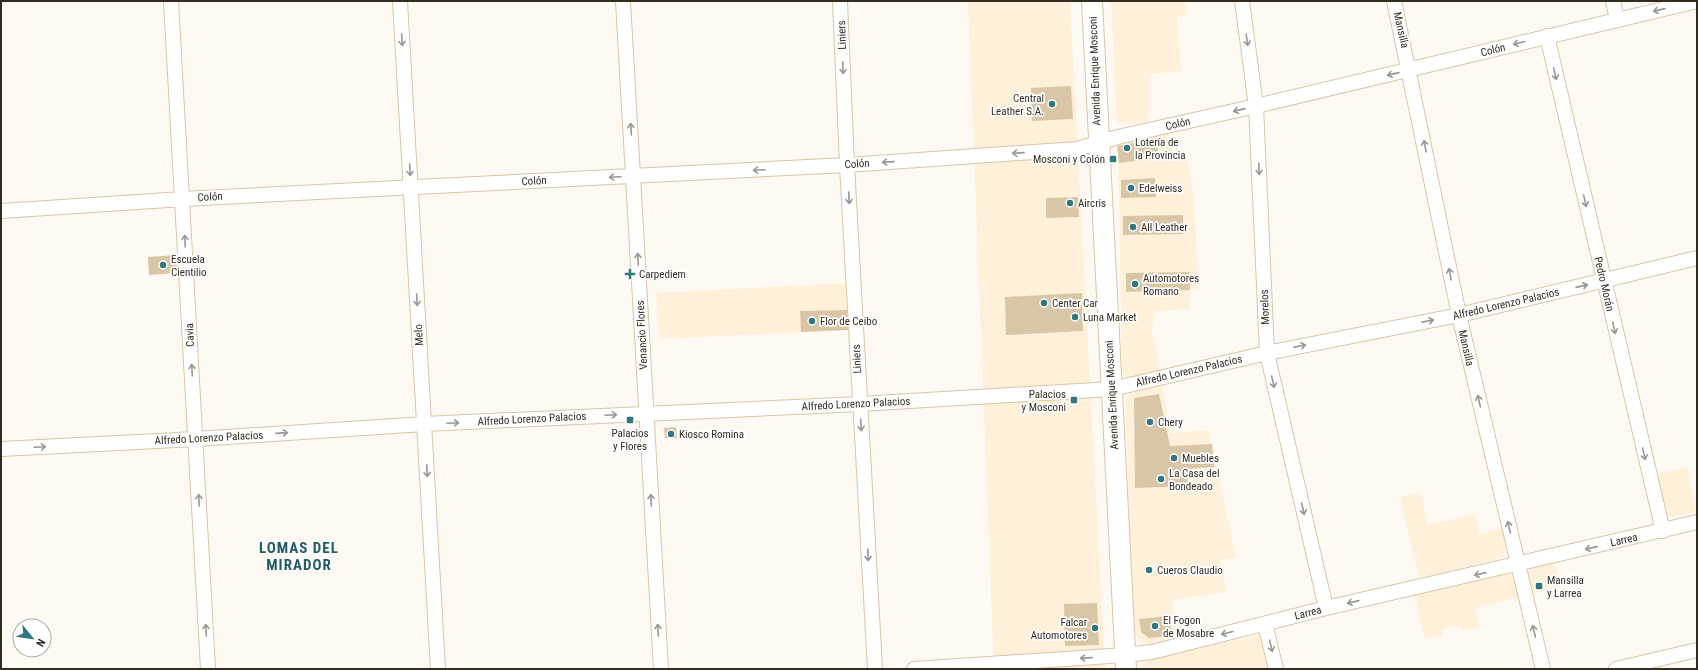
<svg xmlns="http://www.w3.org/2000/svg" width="1698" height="670" viewBox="0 0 1698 670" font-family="'Roboto Condensed',sans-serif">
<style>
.built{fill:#fff0d9}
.building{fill:#d9c6a7}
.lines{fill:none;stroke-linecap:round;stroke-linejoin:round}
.street-casing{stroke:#d9c5a6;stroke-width:16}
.secondary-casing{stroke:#d9c5a6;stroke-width:22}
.street{stroke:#fff;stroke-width:14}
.secondary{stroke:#fff;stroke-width:20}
.oneway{stroke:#9a9690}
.poi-dot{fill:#2f7781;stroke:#fff;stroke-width:1.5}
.labels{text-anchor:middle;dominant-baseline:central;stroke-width:3.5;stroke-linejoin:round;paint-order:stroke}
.street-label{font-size:11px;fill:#342c20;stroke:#fff}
.poi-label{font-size:11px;fill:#342c20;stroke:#fff;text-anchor:start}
.district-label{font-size:15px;font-weight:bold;letter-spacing:1px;fill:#235c64;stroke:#fff}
</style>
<rect width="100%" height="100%" fill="#fefaf3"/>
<!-- built -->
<path class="built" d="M 968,1 L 1070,1 L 1105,669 L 994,669 Z
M 1111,1 L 1185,1 L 1187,15 L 1177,16 L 1181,71 L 1150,74 L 1150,112 L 1147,112 L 1149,121 L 1125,124 L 1117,122 Z
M 1168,132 L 1173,153 L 1185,150 L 1194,197 L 1198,289 L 1190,290 L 1190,309 L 1155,311 L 1152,330 L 1160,370 L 1133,380 L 1127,379 L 1122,372 L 1118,147 L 1120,144 Z
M 847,283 L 849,330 L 660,339 L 656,293 Z
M 1162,384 L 1171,433 L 1209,430 L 1236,558 L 1220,560 L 1227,592 L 1172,600 L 1177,638 L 1147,644 L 1139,641 L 1134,630 L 1125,399 L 1129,394 Z
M 1687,467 L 1696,512 L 1675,517 L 1667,515 L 1665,513 L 1655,474 Z
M 1420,492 L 1428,525 L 1475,514 L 1480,534 L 1502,528 L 1506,544 L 1504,554 L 1496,560 L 1419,578 L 1400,497 Z
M 1554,561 L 1560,587 L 1531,594 L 1526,575 L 1527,572 L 1533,566 Z
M 1507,573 L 1512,576 L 1514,580 L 1518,597 L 1475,608 L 1479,627 L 1462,630 L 1460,625 L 1442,630 L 1443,635 L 1425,639 L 1414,594 Z
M 1257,635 L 1261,635 L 1272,669 L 1140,669 L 1142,664 L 1149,660 Z"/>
<!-- building -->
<path class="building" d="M 1071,86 L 1073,119 L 1032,121 L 1031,88 Z
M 1156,139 L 1159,158 L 1119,163 L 1117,146 Z
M 1155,178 L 1156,197 L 1121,198 L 1121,180 Z
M 1078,197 L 1079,217 L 1046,218 L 1046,198 Z
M 1183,215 L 1183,234 L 1123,235 L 1123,216 Z
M 176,255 L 177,273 L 149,275 L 148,257 Z
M 1189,272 L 1190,290 L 1126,292 L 1126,273 Z
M 1082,293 L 1083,331 L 1006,335 L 1005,297 Z
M 847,310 L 848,330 L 801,332 L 800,311 Z
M 1159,394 L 1170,446 L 1212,444 L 1214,467 L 1187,469 L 1188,486 L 1135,488 L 1134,398 Z
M 676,427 L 677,438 L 665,438 L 664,428 Z
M 1097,603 L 1099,645 L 1065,646 L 1064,604 Z
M 1169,616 L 1172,636 L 1149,638 L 1141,632 L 1139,619 Z"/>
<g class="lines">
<defs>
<path id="street" d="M 171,1 L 208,669
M 400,1 L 438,669
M 623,1 L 661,669
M 840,1 L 847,165 L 875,669
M 1242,1 L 1256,106 L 1267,353 L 1326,608
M 1394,1 L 1459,315 L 1543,669
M 1613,1 L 1617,19
M 1547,36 L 1663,531
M 1,211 L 183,199 L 847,165 L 1077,149 L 1118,137 L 1256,106 L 1697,1
M 1,449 L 196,439 L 424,424 L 860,404 L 1112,389 L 1267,353 L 1459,315 L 1697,258
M 1265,624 L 1276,669
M 914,669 L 1125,655 L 1152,652 L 1326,608 L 1697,522
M 1616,669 L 1697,650"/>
<path id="secondary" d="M 1092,1 L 1126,669"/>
</defs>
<!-- street casing -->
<use href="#street" class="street-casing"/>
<!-- secondary casing -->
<use href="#secondary" class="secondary-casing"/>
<!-- street -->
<use href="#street" class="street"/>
<!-- secondary -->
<use href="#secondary" class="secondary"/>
</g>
<!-- one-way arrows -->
<defs><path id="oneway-shaft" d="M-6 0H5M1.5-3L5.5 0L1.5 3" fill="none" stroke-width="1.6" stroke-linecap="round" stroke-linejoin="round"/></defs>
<g class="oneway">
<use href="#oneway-shaft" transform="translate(1659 10) rotate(167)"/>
<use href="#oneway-shaft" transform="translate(402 40) rotate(87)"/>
<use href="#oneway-shaft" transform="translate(1247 40) rotate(82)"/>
<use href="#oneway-shaft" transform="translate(1519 43) rotate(166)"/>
<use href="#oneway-shaft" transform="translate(843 68) rotate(88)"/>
<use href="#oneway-shaft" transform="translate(1393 74) rotate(167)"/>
<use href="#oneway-shaft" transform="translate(1555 74) rotate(77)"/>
<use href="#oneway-shaft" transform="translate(1239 110) rotate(167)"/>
<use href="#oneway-shaft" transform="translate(631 129) rotate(-94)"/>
<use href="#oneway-shaft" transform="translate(1425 146) rotate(-101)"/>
<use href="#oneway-shaft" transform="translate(1018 153) rotate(176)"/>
<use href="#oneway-shaft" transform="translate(888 162) rotate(176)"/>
<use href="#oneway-shaft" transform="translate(1259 169) rotate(88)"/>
<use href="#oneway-shaft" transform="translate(410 170) rotate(87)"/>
<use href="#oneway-shaft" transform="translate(759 170) rotate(177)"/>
<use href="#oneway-shaft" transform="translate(615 177) rotate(177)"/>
<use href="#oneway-shaft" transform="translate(849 198) rotate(87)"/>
<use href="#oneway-shaft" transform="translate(1585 201) rotate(77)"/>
<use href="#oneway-shaft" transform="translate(185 241) rotate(-93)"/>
<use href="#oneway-shaft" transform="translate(638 259) rotate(-93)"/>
<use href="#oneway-shaft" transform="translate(1450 274) rotate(-101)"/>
<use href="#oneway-shaft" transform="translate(1582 286) rotate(-13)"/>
<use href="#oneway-shaft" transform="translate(417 300) rotate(87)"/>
<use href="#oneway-shaft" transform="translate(1428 321) rotate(-11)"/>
<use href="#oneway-shaft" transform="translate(1614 328) rotate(77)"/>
<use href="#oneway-shaft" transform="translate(1300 346) rotate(-11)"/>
<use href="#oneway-shaft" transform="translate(192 370) rotate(-93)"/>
<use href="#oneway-shaft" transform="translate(1273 382) rotate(77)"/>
<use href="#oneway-shaft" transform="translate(1479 401) rotate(-103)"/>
<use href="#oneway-shaft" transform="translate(611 415) rotate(-3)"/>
<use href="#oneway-shaft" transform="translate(453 423) rotate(-3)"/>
<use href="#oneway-shaft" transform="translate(861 425) rotate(87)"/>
<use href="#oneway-shaft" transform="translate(282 433) rotate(-4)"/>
<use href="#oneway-shaft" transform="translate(40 447) rotate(-3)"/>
<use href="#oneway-shaft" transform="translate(1644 454) rotate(77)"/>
<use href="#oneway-shaft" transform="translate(427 471) rotate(87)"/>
<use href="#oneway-shaft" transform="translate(199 500) rotate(-93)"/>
<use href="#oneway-shaft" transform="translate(651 500) rotate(-93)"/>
<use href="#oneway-shaft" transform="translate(1303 509) rotate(77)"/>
<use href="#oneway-shaft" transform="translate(1509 527) rotate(-103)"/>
<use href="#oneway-shaft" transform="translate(1591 548) rotate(167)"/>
<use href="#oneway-shaft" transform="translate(868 555) rotate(87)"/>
<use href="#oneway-shaft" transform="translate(1480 574) rotate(167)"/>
<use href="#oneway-shaft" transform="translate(1353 602) rotate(167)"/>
<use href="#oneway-shaft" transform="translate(206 630) rotate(-93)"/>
<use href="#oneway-shaft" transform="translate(658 630) rotate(-93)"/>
<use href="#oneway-shaft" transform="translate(1534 631) rotate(-103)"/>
<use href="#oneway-shaft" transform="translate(1227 633) rotate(166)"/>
<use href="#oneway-shaft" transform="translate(1271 646) rotate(76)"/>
<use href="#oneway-shaft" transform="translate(1086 658) rotate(176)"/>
</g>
<!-- markers -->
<g class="poi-dot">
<circle cx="1052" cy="104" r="4"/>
<circle cx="1127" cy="148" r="4"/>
<rect x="1109" y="155" width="8" height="8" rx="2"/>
<circle cx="1131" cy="188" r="4"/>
<circle cx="1070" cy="203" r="4"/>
<circle cx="1133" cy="227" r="4"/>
<circle cx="163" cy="265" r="4"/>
<path d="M628 268h4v4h4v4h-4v4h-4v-4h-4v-4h4z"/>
<circle cx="1135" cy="284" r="4"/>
<circle cx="1044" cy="303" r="4"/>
<circle cx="1075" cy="317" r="4"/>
<circle cx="812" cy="321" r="4"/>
<rect x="1070" y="396" width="8" height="8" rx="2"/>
<rect x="626" y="416" width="8" height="8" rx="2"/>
<circle cx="1150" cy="422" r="4"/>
<circle cx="671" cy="434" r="4"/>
<circle cx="1174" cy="458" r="4"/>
<circle cx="1161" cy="479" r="4"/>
<circle cx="1149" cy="570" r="4"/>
<rect x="1535" y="582" width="8" height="8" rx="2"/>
<circle cx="1155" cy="626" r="4"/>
<circle cx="1095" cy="628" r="4"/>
</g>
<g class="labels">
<!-- street labels -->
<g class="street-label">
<text transform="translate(1401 30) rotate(77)">Mansilla</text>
<text transform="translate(842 35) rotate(-92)">Liniers</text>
<text transform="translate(1493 50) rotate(-14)">Colón</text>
<text transform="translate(1095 71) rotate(-92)">Avenida Enrique Mosconi</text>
<text transform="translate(1178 124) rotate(-13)">Colón</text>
<text transform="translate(857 164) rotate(-4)">Colón</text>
<text transform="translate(534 181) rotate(-3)">Colón</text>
<text transform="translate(210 197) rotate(-3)">Colón</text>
<text transform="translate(1604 284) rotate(77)">Pedro Morán</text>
<text transform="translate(1506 304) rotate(-13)">Alfredo Lorenzo Palacios</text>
<text transform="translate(1265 307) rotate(-92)">Morelos</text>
<text transform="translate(190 335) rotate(-93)">Cavia</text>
<text transform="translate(419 335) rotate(-93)">Melo</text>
<text transform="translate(642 335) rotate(-93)">Venancio Flores</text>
<text transform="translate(1466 348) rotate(77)">Mansilla</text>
<text transform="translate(857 359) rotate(-93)">Liniers</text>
<text transform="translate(1189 371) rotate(-13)">Alfredo Lorenzo Palacios</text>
<text transform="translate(1112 395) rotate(-93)">Avenida Enrique Mosconi</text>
<text transform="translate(856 404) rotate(-3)">Alfredo Lorenzo Palacios</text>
<text transform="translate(532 419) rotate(-3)">Alfredo Lorenzo Palacios</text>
<text transform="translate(209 438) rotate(-3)">Alfredo Lorenzo Palacios</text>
<text transform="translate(1624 540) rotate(-13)">Larrea</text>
<text transform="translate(1308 613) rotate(-14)">Larrea</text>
</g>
<!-- poi labels -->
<g class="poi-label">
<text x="1044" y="98" text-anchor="end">Central<tspan x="1044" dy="13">Leather S.A.</tspan></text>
<text x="1135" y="142">Lotería de<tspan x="1135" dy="13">la Provincia</tspan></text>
<text x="1105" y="159" text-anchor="end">Mosconi y Colón</text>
<text x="1139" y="188">Edelweiss</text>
<text x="1078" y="203">Aircris</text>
<text x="1141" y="227">All Leather</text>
<text x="171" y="259">Escuela<tspan x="171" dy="13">Cientilio</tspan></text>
<text x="639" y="274">Carpediem</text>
<text x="1143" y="278">Automotores<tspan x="1143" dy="13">Romano</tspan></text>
<text x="1052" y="303">Center Car</text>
<text x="1083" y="317">Luna Market</text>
<text x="820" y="321">Flor de Ceibo</text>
<text x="1066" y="394" text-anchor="end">Palacios<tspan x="1066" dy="13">y Mosconi</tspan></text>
<text x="1158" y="422">Chery</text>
<text x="630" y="433" text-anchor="middle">Palacios<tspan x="630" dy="13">y Flores</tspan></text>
<text x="679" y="434">Kiosco Romina</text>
<text x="1182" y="458">Muebles</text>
<text x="1169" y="473">La Casa del<tspan x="1169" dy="13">Bondeado</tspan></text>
<text x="1157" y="570">Cueros Claudio</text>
<text x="1547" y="580">Mansilla<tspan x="1547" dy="13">y Larrea</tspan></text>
<text x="1163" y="620">El Fogon<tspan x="1163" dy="13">de Mosabre</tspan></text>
<text x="1087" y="622" text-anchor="end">Falcar<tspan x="1087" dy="13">Automotores</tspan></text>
</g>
<!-- district labels -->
<g class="district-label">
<text x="299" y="548">LOMAS DEL<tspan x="299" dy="17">MIRADOR</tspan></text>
</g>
</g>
<!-- border -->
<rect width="1698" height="670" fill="none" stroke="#342c20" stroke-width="4"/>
<!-- north arrow -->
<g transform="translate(32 638) rotate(119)"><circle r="19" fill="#ffffff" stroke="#aeaba6"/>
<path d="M0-3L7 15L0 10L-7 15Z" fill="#2f7781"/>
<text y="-6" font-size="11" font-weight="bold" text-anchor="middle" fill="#342c20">N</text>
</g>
</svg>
